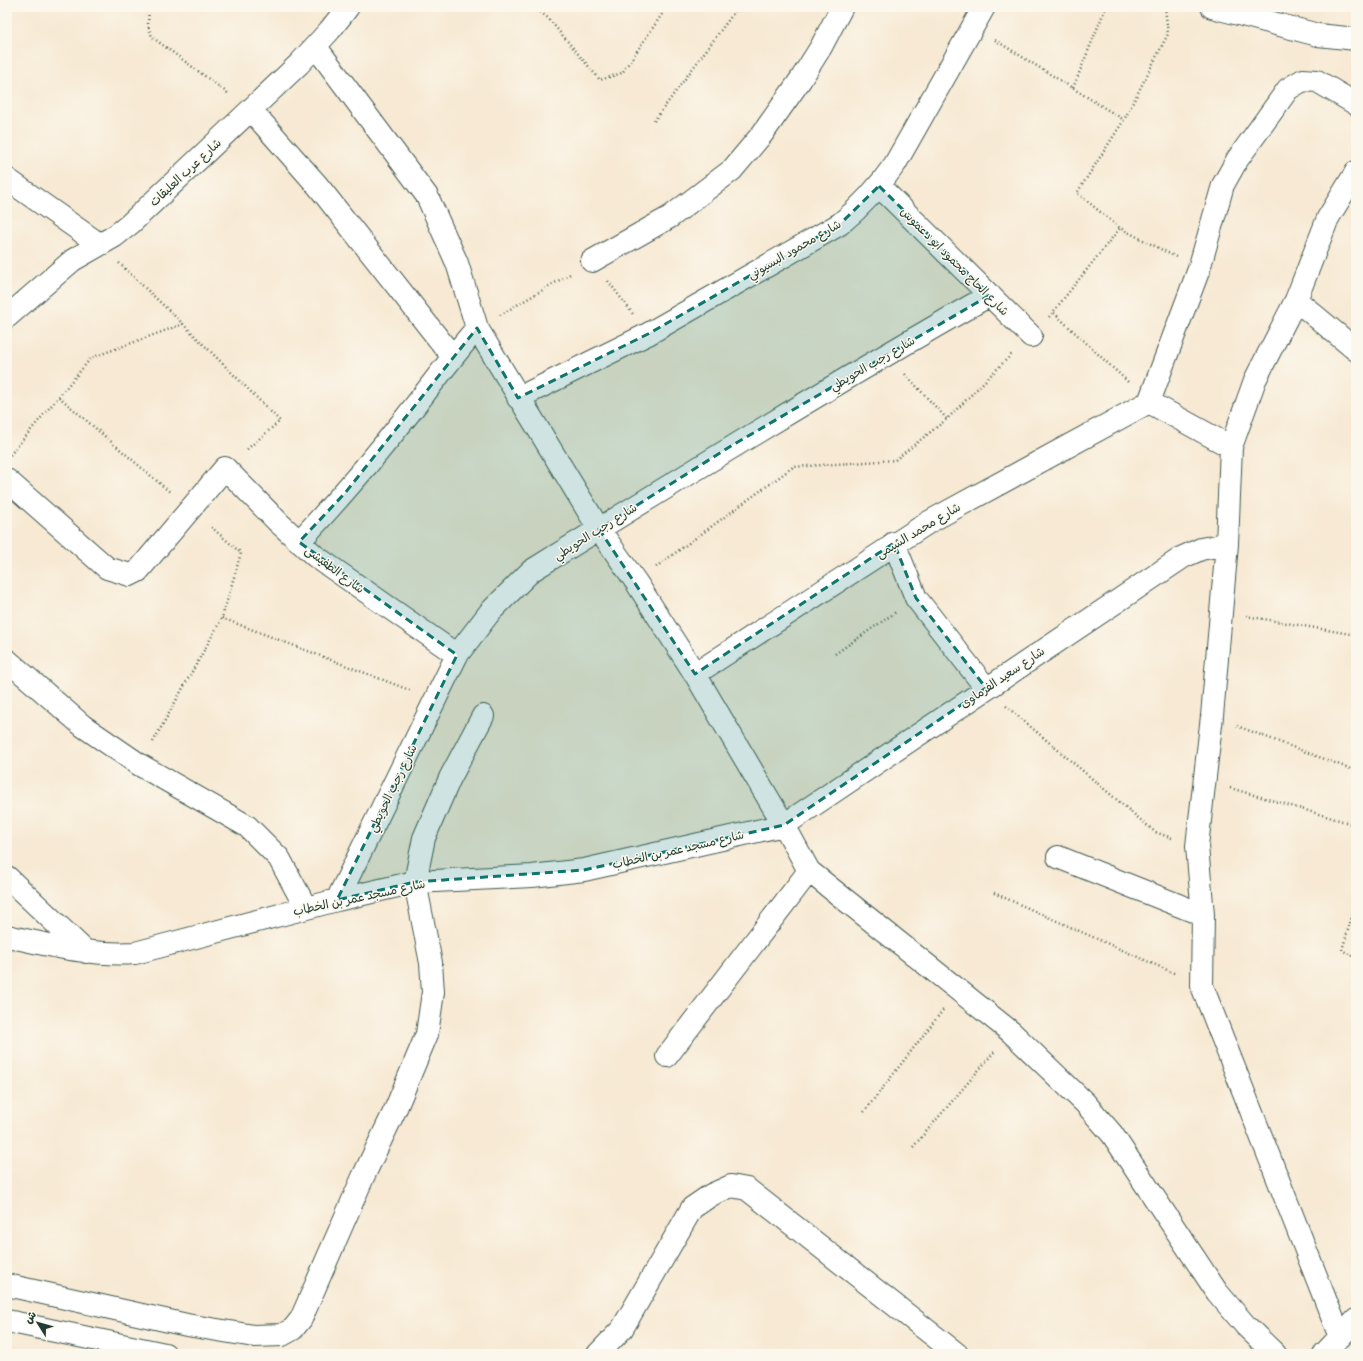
<svg xmlns="http://www.w3.org/2000/svg" width="1363" height="1361" viewBox="0 0 1363 1361" font-family="Delius,'Playpen Sans Arabic',sans-serif">
<style>
.lines{fill:none;stroke-linecap:round;stroke-linejoin:round}
.street-casing{stroke:#3f574c;stroke-width:24}
.path{stroke:#3f574c;stroke-width:2.5;stroke-dasharray:1 3;stroke-linecap:butt}
.street{stroke:#fff;stroke-width:22}
.marked{fill:#0f766e;fill-opacity:0.2;stroke:#0f766e;stroke-width:3;stroke-dasharray:8 5;stroke-linejoin:round}
.labels{text-anchor:middle;dominant-baseline:central;stroke-width:3;stroke-linejoin:round;paint-order:stroke}
.street-label{font-size:12px;fill:#1f3d34;stroke:#fbf7ec}
</style>
<rect width="100%" height="100%" fill="#fbf7ec"/>
<filter id="ink" filterUnits="userSpaceOnUse"><feTurbulence type="fractalNoise" baseFrequency=".025" numOctaves="2"/><feDisplacementMap in="SourceGraphic" scale="8" xChannelSelector="R" yChannelSelector="G"/><feConvolveMatrix kernelMatrix="1 2 1 2 8 2 1 2 1" color-interpolation-filters="sRGB"/></filter>
<filter id="wash" filterUnits="userSpaceOnUse"><feTurbulence type="fractalNoise" baseFrequency=".012" numOctaves="4" result="noise"/><feDisplacementMap in="SourceGraphic" scale="16" xChannelSelector="R" yChannelSelector="G"/><feGaussianBlur stdDeviation="0.9" result="paint"/><feColorMatrix in="noise" values="0 0 0 0 0 0 0 0 0 0 0 0 0 0 0 0 0 1.4 0 .05"/><feComposite in="paint" operator="in"/></filter>
<g filter="url(#wash)">
<rect width="100%" height="100%" fill="#f7e9d3"/>
</g>
<g filter="url(#ink)">
<g class="lines">
<defs>
<path id="street" d="M 1212,7 L 1318,35 L 1356,39
M 316,47 L 427,196 L 457,263 L 477,328 L 599,529 L 636,582 L 695,674 L 784,825 L 809,871 L 1011,1032 L 1085,1103 L 1112,1134 L 1217,1292 L 1246,1326 L 1275,1354
M 251,110 L 318,186 L 452,356
M 7,179 L 99,244
M 879,186 L 1031,336
M 592,261 L 670,217 L 732,170 L 763,133 L 801,79 L 821,47 L 842,7
M 1296,300 L 1356,350
M 7,317 L 73,260 L 115,236 L 130,224 L 299,64 L 330,30 L 348,7
M 518,398 L 648,334 L 840,224 C 862,206 879,187 895,164 L 984,7
M 1149,402 L 1199,269 L 1223,185 L 1237,160 L 1288,89 L 1303,80 L 1317,81 L 1356,104
M 1149,402 L 1231,447
M 7,480 L 107,568 L 130,575 L 138,571 L 225,468 L 279,523 L 315,556 L 457,655
M 299,542 C 332,506 365,469 395,431 C 423,397 448,361 477,328
M 894,543 L 916,598 L 986,688
M 7,660 L 83,726 L 140,765 L 247,826 L 279,858 L 306,908
M 695,674 L 929,522 L 1149,402
M 1058,857 L 1203,915
M 7,877 L 86,952
M 337,900 L 457,655 L 490,612 L 531,571 C 683,477 835,383 990,295
M 7,936 C 50,945 91,956 135,953 L 337,900 L 415,882 L 532,876 L 584,870 L 784,825 L 1183,557 L 1201,549 L 1227,544
M 667,1056 L 809,871
M 7,1285 L 187,1325 L 254,1336 L 282,1335 L 293,1329 L 301,1319 L 363,1177 L 396,1108 L 427,1034 L 433,992 L 431,963 L 415,882 L 424,838 L 450,778 L 483,716
M 7,1321 L 165,1354
M 1340,1337 L 1202,986 L 1203,915 L 1197,846 L 1212,716 L 1227,544 L 1231,447 L 1255,380 L 1296,300 L 1328,218 L 1356,172
M 598,1354 L 622,1329 L 692,1208 L 711,1195 L 731,1186 L 747,1189 L 957,1354
M 1324,1354 L 1356,1320"/>
</defs>
<!-- street casing -->
<use href="#street" class="street-casing"/>
<!-- path -->
<path class="path" d="M 149,7 L 148,25 L 152,37 L 229,94
M 534,7 L 548,18 L 600,80 L 622,73 L 667,7
M 1165,7 L 1168,34 L 1124,120 L 1077,193 L 1120,228 L 1176,257
M 995,40 L 1124,120
M 1073,88 L 1106,7
M 654,121 L 738,7
M 119,263 L 183,324 L 280,421 L 245,451
M 608,281 L 633,314
M 1054,313 L 1128,382
M 500,315 L 570,274
M 1049,317 L 1120,228
M 905,374 L 947,419
M 59,397 L 171,493
M 10,455 L 91,358 L 183,324
M 656,567 L 793,467 L 895,460 L 947,419 L 1013,353
M 1246,616 L 1356,635
M 222,618 L 412,691
M 835,654 L 896,612
M 1006,706 L 1155,832 L 1172,838
M 1237,726 L 1356,771
M 153,742 L 222,618 L 241,553 L 210,526
M 1230,788 L 1356,825
M 994,893 L 1176,974
M 1356,903 L 1342,950 L 1356,958
M 864,1112 L 943,1010
M 913,1147 L 995,1051"/>
<!-- street -->
<use href="#street" class="street"/>
</g>
</g>
<!-- marked area -->
<path class="marked" d="M 879,186 L 990,295 L 731,446 L 599,529 L 695,674 L 894,543 L 916,598 L 986,688 L 784,825 L 584,870 L 415,882 L 337,900 L 457,655 L 299,542 L 345,493 L 477,328 L 518,398 L 648,334 L 840,224 Z"/>
<g class="labels">
<!-- street labels -->
<g class="street-label">
<text transform="translate(185 172) rotate(-43)">شارع عرب العليقات</text>
<text transform="translate(794 249) rotate(-30)">شارع محمود البسيوني</text>
<text transform="translate(955 261) rotate(45)">شارع الحاج محمود ابو دعموس</text>
<text transform="translate(872 363) rotate(-30)">شارع رجب الحويطي</text>
<text transform="translate(918 530) rotate(-31)">شارع محمد الشيمى</text>
<text transform="translate(595 531) rotate(-32)">شارع رجب الحويطي</text>
<text transform="translate(335 569) rotate(37)">شارع الطفيشى</text>
<text transform="translate(1002 677) rotate(-34)">شارع سعيد الفرماوى</text>
<text transform="translate(392 788) rotate(-64)">شارع رجب الحويطي</text>
<text transform="translate(678 849) rotate(-13)">شارع مسجد عمر بن الخطاب</text>
<text transform="translate(359 897) rotate(-12)">شارع مسجد عمر بن الخطاب</text>
</g>
</g>
<!-- margin -->
<rect width="1363" height="1361" fill="none" stroke="#fbf7ec" stroke-width="24"/>
<!-- north arrow -->
<g transform="translate(38 1323) rotate(307)" stroke="#fbf7ec" stroke-width="3" paint-order="stroke">
<path d="M0-3L7 15L0 10L-7 15Z" fill="#1f3d34"/>
<text y="-6" font-size="11" font-weight="bold" text-anchor="middle" fill="#1f3d34">ش</text>
</g>
</svg>
